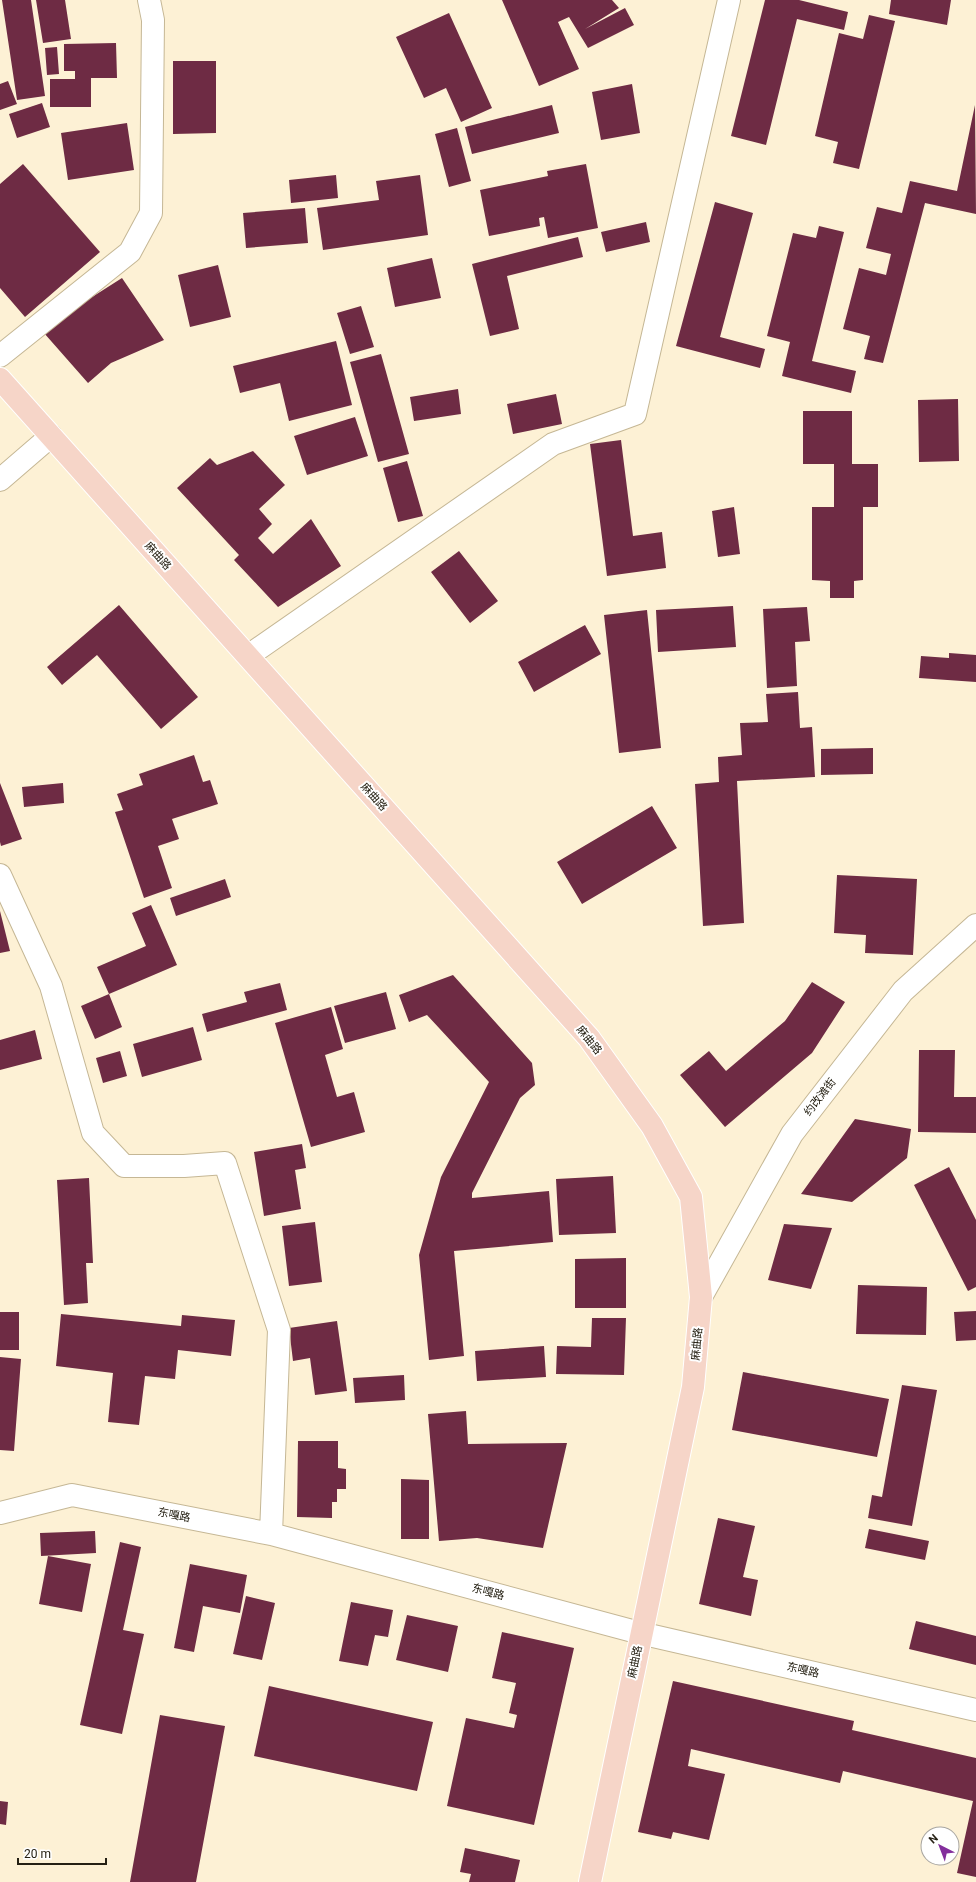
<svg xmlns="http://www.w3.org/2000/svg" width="976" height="1882" viewBox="0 0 976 1882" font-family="Roboto,'Noto Sans SC',sans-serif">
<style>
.building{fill:#6e2b44}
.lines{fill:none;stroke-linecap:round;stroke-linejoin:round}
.minor-casing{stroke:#c5b795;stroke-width:24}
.major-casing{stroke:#fff;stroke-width:24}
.minor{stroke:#fff;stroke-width:22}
.major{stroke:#f6d5c8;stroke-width:22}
.labels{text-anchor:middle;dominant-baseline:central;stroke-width:4;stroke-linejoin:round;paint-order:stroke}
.street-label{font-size:11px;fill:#252013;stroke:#fff}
</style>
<rect width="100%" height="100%" fill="#fdf1d5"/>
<!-- building -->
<path class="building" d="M 2,0 L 31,0 L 45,96 L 17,100 Z
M 36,0 L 65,0 L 71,39 L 43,43 Z
M 502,0 L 612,0 L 619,8 L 585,29 L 625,8 L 634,25 L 588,48 L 569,17 L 558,22 L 579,69 L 539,86 Z
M 765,0 L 799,0 L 848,12 L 844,30 L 797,19 L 766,145 L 731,136 Z
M 891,0 L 951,0 L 947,25 L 889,14 Z
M 449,13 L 492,108 L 461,122 L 446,88 L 424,98 L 396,37 Z
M 869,15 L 895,21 L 859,169 L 833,163 L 838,142 L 815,136 L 839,33 L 863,39 Z
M 116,43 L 117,78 L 91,78 L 91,107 L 50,107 L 50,79 L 75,79 L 75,71 L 64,71 L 64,44 Z
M 57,47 L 59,74 L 47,75 L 45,48 Z
M 173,61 L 216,61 L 216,133 L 173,134 Z
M 8,81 L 17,104 L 0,110 L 0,84 Z
M 632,84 L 640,133 L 601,140 L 592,92 Z
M 42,103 L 50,127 L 17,138 L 9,114 Z
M 552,105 L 559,133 L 472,154 L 465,127 Z
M 975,105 L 976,214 L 925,203 L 883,363 L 864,359 L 870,336 L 843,329 L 859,268 L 886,275 L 891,254 L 866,248 L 877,207 L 902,213 L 910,181 L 957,191 Z
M 127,123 L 134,170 L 68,180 L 61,133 Z
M 457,128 L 471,181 L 449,187 L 435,134 Z
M 23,164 L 100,252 L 25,317 L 0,288 L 0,184 Z
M 586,164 L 598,228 L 548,238 L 544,217 L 539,218 L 540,226 L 489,236 L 480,190 L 548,176 L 547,171 Z
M 336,175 L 338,198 L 291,203 L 289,180 Z
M 420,175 L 428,235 L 323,250 L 317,208 L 379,200 L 376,181 Z
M 715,202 L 753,213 L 720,337 L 765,349 L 760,368 L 676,346 Z
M 305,208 L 308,243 L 246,248 L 243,213 Z
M 646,222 L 650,242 L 606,252 L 601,232 Z
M 819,226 L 844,232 L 812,361 L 856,371 L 851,393 L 782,376 L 790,342 L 767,336 L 793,233 L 816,238 Z
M 578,237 L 583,257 L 507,276 L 519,329 L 490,336 L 472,264 Z
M 432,258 L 441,298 L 395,307 L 387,268 Z
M 218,265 L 231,317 L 190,327 L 178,275 Z
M 122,278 L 164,340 L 111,363 L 88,383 L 44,333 L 67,313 Z
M 361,306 L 374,347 L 350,354 L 337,313 Z
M 336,341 L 352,405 L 289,421 L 280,383 L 240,393 L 233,366 Z
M 381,354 L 409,454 L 378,462 L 350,362 Z
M 458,389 L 461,414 L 414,421 L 410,397 Z
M 556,394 L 562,424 L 513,434 L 507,404 Z
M 958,399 L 959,461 L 919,462 L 918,400 Z
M 803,411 L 852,411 L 852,464 L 878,464 L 878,507 L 863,507 L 863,580 L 854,581 L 854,598 L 830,598 L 830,581 L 812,580 L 812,507 L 834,507 L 834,464 L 803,464 Z
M 355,417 L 368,456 L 307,475 L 294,436 Z
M 621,440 L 633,536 L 662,532 L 666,568 L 607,576 L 590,444 Z
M 253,451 L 285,485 L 259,509 L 272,524 L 258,538 L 273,554 L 311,519 L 341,566 L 278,607 L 234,560 L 239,555 L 177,488 L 210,458 L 217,465 Z
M 407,461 L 423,516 L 398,522 L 383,468 Z
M 734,507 L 740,554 L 718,557 L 712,511 Z
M 459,551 L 498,601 L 470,623 L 431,572 Z
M 119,605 L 198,697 L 161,729 L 97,655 L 62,685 L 47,667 Z
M 733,606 L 736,647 L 658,652 L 656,610 Z
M 807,607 L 810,641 L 795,642 L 797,686 L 767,688 L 763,609 Z
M 647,610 L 661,748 L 619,753 L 604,615 Z
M 585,625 L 601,654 L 534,692 L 518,662 Z
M 949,653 L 976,655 L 976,682 L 919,678 L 921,656 L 949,658 Z
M 798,692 L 800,728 L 812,727 L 815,777 L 737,781 L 744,923 L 703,926 L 695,784 L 719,782 L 718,757 L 742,755 L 740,723 L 768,722 L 766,694 Z
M 873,748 L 873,774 L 821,775 L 821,749 Z
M 194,755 L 203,782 L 210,780 L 218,804 L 172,819 L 179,839 L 158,846 L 172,888 L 144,898 L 115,812 L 123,810 L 117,794 L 143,785 L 139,774 Z
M 0,783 L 22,839 L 1,846 L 0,842 Z
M 63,783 L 64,803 L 24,807 L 22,787 Z
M 652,806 L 677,848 L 582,904 L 557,862 Z
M 837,875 L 917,879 L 913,955 L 865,953 L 866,935 L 834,933 Z
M 225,879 L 231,897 L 176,916 L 170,898 Z
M 151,905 L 177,965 L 109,994 L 97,967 L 146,946 L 132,913 Z
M 0,911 L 10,951 L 0,953 Z
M 453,975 L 532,1063 L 535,1085 L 520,1098 L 472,1193 L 472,1198 L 549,1191 L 553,1242 L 454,1251 L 464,1356 L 429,1360 L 419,1255 L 441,1177 L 489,1082 L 427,1015 L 409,1022 L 399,995 Z
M 812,982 L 845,1002 L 812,1053 L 725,1127 L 680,1075 L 709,1051 L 726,1071 L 785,1021 Z
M 280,983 L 287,1010 L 207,1032 L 202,1014 L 247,1002 L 244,992 Z
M 386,992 L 396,1029 L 345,1043 L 334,1006 Z
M 109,994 L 122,1027 L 95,1039 L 81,1006 Z
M 331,1007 L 343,1049 L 325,1055 L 337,1097 L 354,1092 L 365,1132 L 311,1147 L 275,1023 Z
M 193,1027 L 202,1060 L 142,1077 L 133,1044 Z
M 35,1030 L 42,1059 L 0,1070 L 0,1040 Z
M 919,1050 L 955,1050 L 954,1097 L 976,1097 L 976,1133 L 918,1132 Z
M 120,1051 L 127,1076 L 103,1083 L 96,1058 Z
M 855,1119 L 911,1129 L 907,1158 L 852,1202 L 801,1194 Z
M 302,1144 L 306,1168 L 295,1170 L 301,1209 L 264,1216 L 254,1152 Z
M 949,1167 L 976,1220 L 976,1287 L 968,1291 L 914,1185 Z
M 613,1176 L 616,1233 L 559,1235 L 556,1179 Z
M 89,1178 L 93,1263 L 86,1263 L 88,1303 L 64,1305 L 57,1180 Z
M 315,1222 L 322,1282 L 289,1286 L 282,1226 Z
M 784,1224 L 832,1228 L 811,1289 L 768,1280 Z
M 626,1258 L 626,1308 L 575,1308 L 575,1259 Z
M 858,1285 L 927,1287 L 926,1335 L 856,1334 Z
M 976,1311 L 976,1340 L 956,1341 L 954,1312 Z
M 0,1312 L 19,1312 L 19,1350 L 0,1350 Z
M 61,1314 L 181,1326 L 182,1315 L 235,1320 L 231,1356 L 178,1350 L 175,1379 L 145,1376 L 139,1425 L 108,1422 L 113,1373 L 56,1366 Z
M 592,1318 L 626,1318 L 624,1375 L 556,1374 L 557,1346 L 591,1347 Z
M 337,1321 L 347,1391 L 315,1395 L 310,1358 L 293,1361 L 289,1328 Z
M 544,1346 L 546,1377 L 477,1381 L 475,1351 Z
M 0,1357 L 21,1359 L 14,1451 L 0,1450 Z
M 743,1372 L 889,1399 L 877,1457 L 732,1430 Z
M 404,1375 L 405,1400 L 355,1403 L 353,1378 Z
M 902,1385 L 937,1390 L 912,1526 L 868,1518 L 872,1495 L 882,1497 Z
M 466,1411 L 468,1444 L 567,1443 L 543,1548 L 477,1538 L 439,1541 L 428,1414 Z
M 298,1441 L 338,1441 L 338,1468 L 346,1469 L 346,1489 L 337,1489 L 337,1502 L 332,1502 L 332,1518 L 297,1517 Z
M 401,1479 L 429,1480 L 429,1539 L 401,1539 Z
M 718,1518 L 755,1526 L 743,1577 L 758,1580 L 751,1616 L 699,1604 Z
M 869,1529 L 929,1541 L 925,1560 L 865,1548 Z
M 95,1531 L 96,1553 L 41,1556 L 40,1533 Z
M 120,1542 L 141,1547 L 123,1630 L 144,1634 L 122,1734 L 80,1725 Z
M 48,1556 L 91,1564 L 82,1612 L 39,1604 Z
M 190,1564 L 247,1575 L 240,1613 L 203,1606 L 194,1652 L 174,1648 Z
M 246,1596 L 275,1603 L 262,1660 L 233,1654 Z
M 351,1602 L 393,1610 L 388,1637 L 375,1635 L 368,1666 L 339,1661 Z
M 407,1615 L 458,1626 L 448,1672 L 396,1660 Z
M 916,1621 L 976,1636 L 976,1665 L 909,1649 Z
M 502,1632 L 574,1648 L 534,1825 L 447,1806 L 466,1718 L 514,1728 L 517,1715 L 509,1713 L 516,1683 L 492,1678 Z
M 673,1681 L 854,1721 L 852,1730 L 976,1758 L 976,1877 L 957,1873 L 973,1801 L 843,1771 L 840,1783 L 691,1749 L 688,1766 L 725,1774 L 709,1840 L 673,1832 L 671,1839 L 638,1832 Z
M 269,1686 L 433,1722 L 417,1791 L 254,1756 Z
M 160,1715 L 225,1726 L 196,1882 L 130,1882 Z
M 0,1801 L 8,1802 L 6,1825 L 0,1824 Z
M 465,1848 L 520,1860 L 515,1882 L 469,1882 L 471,1874 L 460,1872 Z"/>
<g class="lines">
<defs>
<path id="minor" d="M 0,356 L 130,252 L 151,213 L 153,20 L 149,0
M 0,480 L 51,436
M 248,656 L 553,444 L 635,414 L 729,0
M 0,875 L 51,986 L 93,1133 L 124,1166 L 184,1166 L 225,1163 L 279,1330 L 271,1534
M 701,1297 L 792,1134 L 903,991 L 976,925
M 0,1513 L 72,1495 L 271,1534 L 640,1633 L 976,1710"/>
<path id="major" d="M 0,379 L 589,1038 L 652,1126 L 691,1197 L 701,1297 L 693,1387 L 590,1882"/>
</defs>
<!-- minor casing -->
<use href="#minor" class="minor-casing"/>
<!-- major casing -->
<use href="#major" class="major-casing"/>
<!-- minor -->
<use href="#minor" class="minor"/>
<!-- major -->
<use href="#major" class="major"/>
</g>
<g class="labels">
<!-- street labels -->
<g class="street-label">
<text transform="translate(158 556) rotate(48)">麻曲路</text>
<text transform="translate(374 797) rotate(48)">麻曲路</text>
<text transform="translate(589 1040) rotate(51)">麻曲路</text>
<text transform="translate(820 1097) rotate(-52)">约改滩街</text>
<text transform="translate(697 1344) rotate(-85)">麻曲路</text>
<text transform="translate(174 1515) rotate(11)">东嘎路</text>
<text transform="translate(488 1592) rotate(15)">东嘎路</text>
<text transform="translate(635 1662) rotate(-78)">麻曲路</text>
<text transform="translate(803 1670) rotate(13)">东嘎路</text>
</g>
</g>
<!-- north arrow -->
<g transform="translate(940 1846) rotate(318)"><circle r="19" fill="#ffffff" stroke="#a8a6a1"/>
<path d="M0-3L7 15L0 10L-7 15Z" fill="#832e9c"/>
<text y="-6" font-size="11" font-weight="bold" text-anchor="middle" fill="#252013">N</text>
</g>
<!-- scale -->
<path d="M18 1858v6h88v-6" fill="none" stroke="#252013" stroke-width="2"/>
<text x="24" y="1858" font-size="12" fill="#252013" stroke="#ffffff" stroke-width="3" paint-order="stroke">20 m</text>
</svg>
